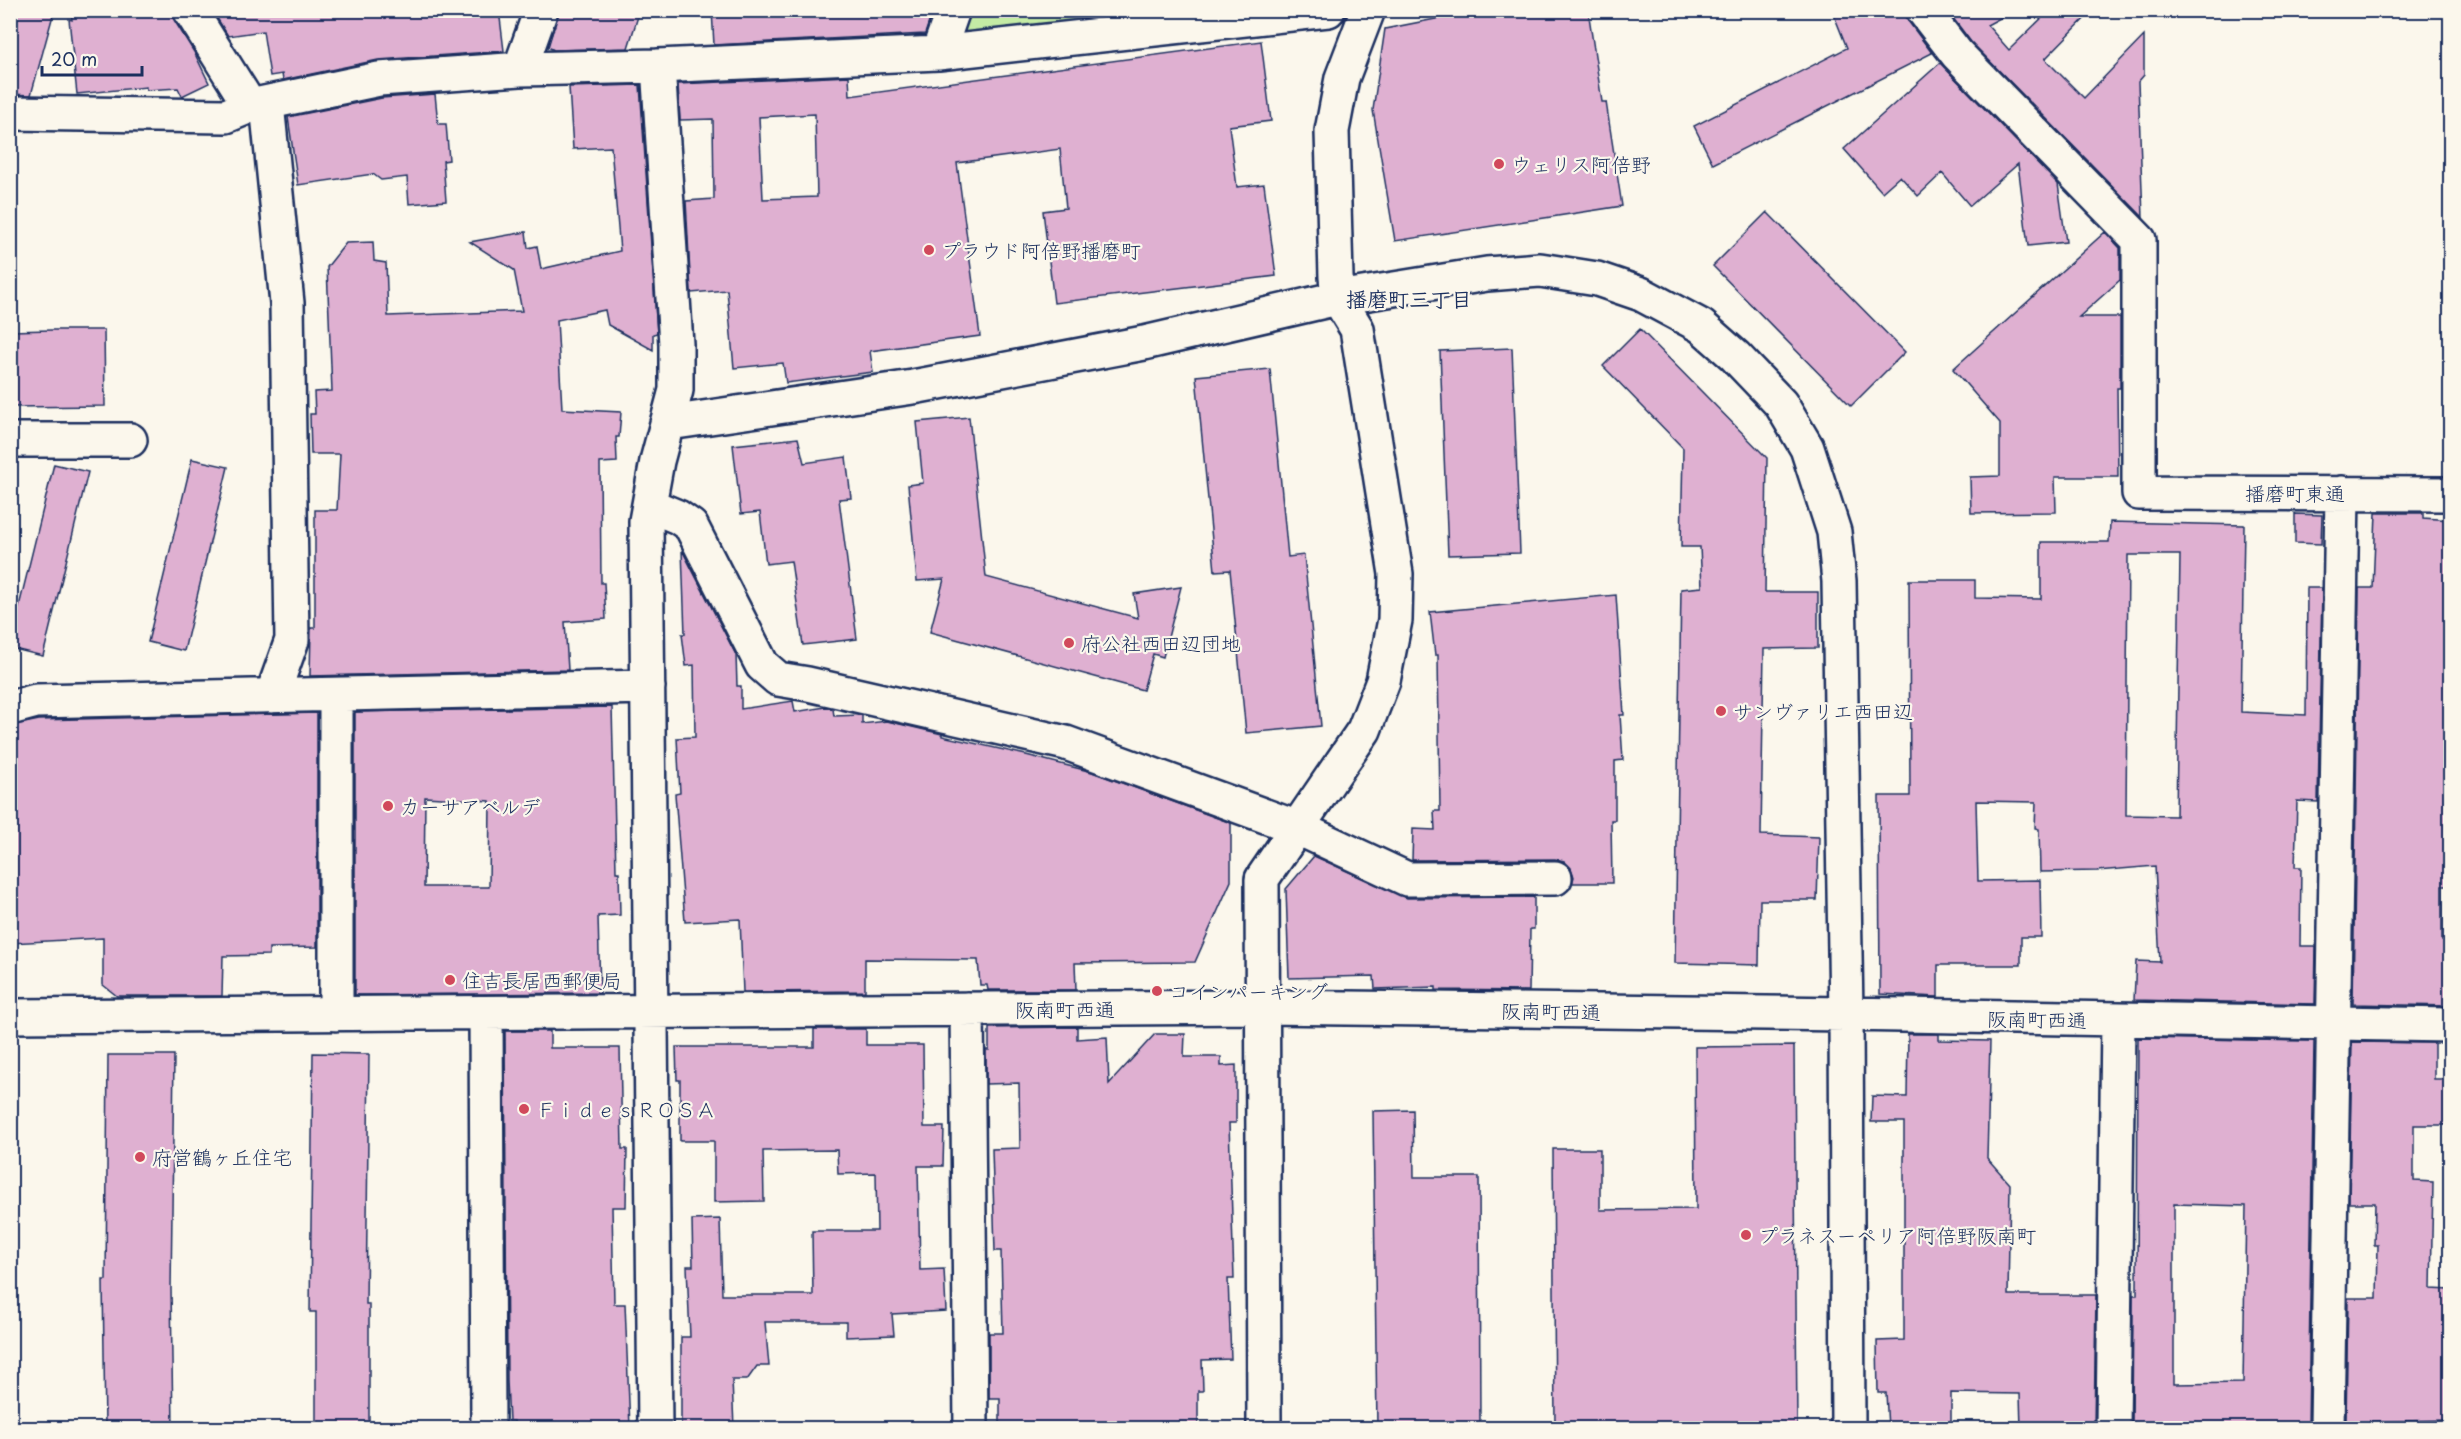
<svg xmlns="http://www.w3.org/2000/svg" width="2461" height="1439" viewBox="0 0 2461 1439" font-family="'Playpen Sans','Klee One',sans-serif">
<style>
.green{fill:#c4eba5;stroke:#708d82;stroke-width:1.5}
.building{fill:#dfb0d1;stroke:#1b2f5e;stroke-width:1.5;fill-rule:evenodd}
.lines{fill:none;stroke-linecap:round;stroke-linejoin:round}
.minor-casing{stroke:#1b2f5e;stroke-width:38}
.minor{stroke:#fbf7ec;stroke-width:33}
.poi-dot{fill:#d1495b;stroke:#fbf7ec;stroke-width:2}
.labels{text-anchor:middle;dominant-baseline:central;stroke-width:4.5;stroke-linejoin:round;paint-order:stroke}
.poi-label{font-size:20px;fill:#1b2f5e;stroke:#fbf7ec;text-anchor:start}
.street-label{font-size:20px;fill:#1b2f5e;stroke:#fbf7ec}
.neighbourhood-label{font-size:21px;font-weight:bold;fill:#1b2f5e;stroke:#fbf7ec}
</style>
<rect width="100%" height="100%" fill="#fbf7ec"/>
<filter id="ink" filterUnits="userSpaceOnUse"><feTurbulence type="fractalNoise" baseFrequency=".0167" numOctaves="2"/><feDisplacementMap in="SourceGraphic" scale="12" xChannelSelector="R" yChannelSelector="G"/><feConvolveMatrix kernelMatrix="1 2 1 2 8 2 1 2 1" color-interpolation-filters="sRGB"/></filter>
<g filter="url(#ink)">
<!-- green -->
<path class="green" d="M 971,11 L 1163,11 L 962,36 Z"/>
<!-- building -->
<path class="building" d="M 10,10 L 38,10 L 53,15 L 31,95 L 10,94 Z
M 71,10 L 171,10 L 174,20 L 194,52 L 209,83 L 182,96 L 178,88 L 146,90 L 146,87 L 77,94 L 69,19 L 72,20 Z
M 212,10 L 499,10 L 504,51 L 378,60 L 283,80 L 282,74 L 270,76 L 263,31 L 228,36 Z
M 559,10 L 640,10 L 628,48 L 554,50 L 548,47 Z
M 712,10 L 933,10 L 925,34 L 714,45 Z
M 1481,10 L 1588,10 L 1602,102 L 1606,102 L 1622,206 L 1395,241 L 1373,110 L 1385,29 Z
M 1832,10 L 1905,10 L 1908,21 L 1932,53 L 1713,164 L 1694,126 L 1847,48 Z
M 1947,10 L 2015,10 L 1987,25 L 2009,50 L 2050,10 L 2093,10 L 2045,59 L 2084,98 L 2144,36 L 2144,75 L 2138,82 L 2143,217 L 1971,42 Z
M 1261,41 L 1271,121 L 1229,126 L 1237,187 L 1264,184 L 1276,276 L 1054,303 L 1043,211 L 1066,208 L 1060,149 L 957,163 L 980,336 L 870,351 L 873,372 L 786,383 L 783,363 L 734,368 L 727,290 L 691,293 L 686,201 L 714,199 L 713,119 L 680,120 L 678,84 L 849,76 L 850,96 ZM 815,114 L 817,197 L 763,199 L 759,117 Z
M 1940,63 L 2058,184 L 2066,242 L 2028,246 L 2018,164 L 1970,206 L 1942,173 L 1918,196 L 1900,176 L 1882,192 L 1844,149 Z
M 640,85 L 657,333 L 653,334 L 653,350 L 608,325 L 605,310 L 557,320 L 562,409 L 621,412 L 619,437 L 616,437 L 617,462 L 600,463 L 601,583 L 604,583 L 606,619 L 565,622 L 568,670 L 310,676 L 311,628 L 315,628 L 315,510 L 337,510 L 340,454 L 311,454 L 310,414 L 315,414 L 314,392 L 332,391 L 327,267 L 346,243 L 373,242 L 374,261 L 386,263 L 388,316 L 522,311 L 514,270 L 470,242 L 526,232 L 528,248 L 537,246 L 541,269 L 620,251 L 611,147 L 573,149 L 569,87 Z
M 435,94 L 438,124 L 446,124 L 449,160 L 443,161 L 446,201 L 409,204 L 407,177 L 381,180 L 373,174 L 298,185 L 288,117 L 382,98 Z
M 1767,212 L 1905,352 L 1851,406 L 1713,266 Z
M 2105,232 L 2120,248 L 2120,280 L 2079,317 L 2120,317 L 2120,388 L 2117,388 L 2118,477 L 2055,477 L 2056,512 L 1971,513 L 1970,477 L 2000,476 L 2000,423 L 1953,369 Z
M 1640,329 L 1767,458 L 1765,592 L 1818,592 L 1818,648 L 1764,649 L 1761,835 L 1819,837 L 1817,900 L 1760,900 L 1759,965 L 1675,963 L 1681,589 L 1702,587 L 1700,547 L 1681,547 L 1683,448 L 1603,366 Z
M 52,330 L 104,330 L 105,406 L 10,407 L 10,331 Z
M 1512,348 L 1520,553 L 1448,555 L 1440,351 Z
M 1270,369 L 1288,557 L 1304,555 L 1321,726 L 1246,733 L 1230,570 L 1215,571 L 1196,376 Z
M 969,417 L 986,577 L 1138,618 L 1134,594 L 1181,587 L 1163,657 L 1153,654 L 1143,690 L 930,632 L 944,579 L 917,581 L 908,485 L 923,483 L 917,422 Z
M 798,438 L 804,463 L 846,457 L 851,498 L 839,499 L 857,639 L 803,645 L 791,561 L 766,564 L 760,512 L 741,514 L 733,445 Z
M 192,459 L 228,467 L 184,651 L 148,642 Z
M 54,464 L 88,472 L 43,656 L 10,648 L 10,643 Z
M 2376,513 L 2423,513 L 2423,518 L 2451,520 L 2451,635 L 2449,635 L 2451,886 L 2442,886 L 2442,941 L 2451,941 L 2451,1006 L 2353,1004 L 2359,588 L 2373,588 Z
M 2295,514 L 2322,515 L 2321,544 L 2295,543 Z
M 2110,522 L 2244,525 L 2241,712 L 2306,715 L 2307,588 L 2322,588 L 2318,802 L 2297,801 L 2295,867 L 2301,867 L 2300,946 L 2316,946 L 2315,1004 L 2134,1000 L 2136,961 L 2160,962 L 2155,866 L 2097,871 L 2040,872 L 2039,829 L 2035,828 L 2036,802 L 1976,801 L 1978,881 L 2040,880 L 2041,937 L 2021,937 L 2021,965 L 1938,965 L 1938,997 L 1880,994 L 1879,796 L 1910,796 L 1909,580 L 1975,580 L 1975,598 L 2041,599 L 2041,542 L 2109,542 ZM 2128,555 L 2180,555 L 2176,816 L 2126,815 Z
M 682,550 L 736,655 L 737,686 L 741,686 L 741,709 L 793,701 L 795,712 L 825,707 L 833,709 L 834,716 L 862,715 L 862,724 L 887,721 L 942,734 L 942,736 L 1026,755 L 1092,772 L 1231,823 L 1231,881 L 1195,962 L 1075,963 L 1076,990 L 988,990 L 987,985 L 980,985 L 978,960 L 865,959 L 865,991 L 743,992 L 740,919 L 685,922 L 675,794 L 680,793 L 677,738 L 695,737 L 694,665 L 686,666 L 682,634 L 685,634 Z
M 1616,595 L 1624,715 L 1620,715 L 1623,760 L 1615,761 L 1615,820 L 1611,820 L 1612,883 L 1572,883 L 1574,877 L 1571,868 L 1564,861 L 1555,859 L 1412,860 L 1413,829 L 1435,830 L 1434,811 L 1440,811 L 1438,655 L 1435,655 L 1430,612 Z
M 612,707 L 616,872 L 619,872 L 620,915 L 598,916 L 600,993 L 355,995 L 355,712 ZM 425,797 L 490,801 L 489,887 L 424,887 Z
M 317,713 L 317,947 L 269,948 L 269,955 L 223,956 L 222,996 L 117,996 L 103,985 L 103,938 L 10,943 L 10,726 L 39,720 Z
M 1314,856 L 1407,898 L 1534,897 L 1534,929 L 1530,929 L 1529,991 L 1436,990 L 1436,987 L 1375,989 L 1374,976 L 1289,978 L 1286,889 Z
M 1077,1027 L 1077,1039 L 1107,1037 L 1109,1084 L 1155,1034 L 1185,1034 L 1184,1057 L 1221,1057 L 1221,1066 L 1236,1065 L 1236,1123 L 1229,1123 L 1234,1279 L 1228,1279 L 1231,1359 L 1202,1360 L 1203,1391 L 1198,1391 L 1198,1428 L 1000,1428 L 1000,1398 L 989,1398 L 989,1333 L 1003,1333 L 1001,1251 L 995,1251 L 992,1149 L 1020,1148 L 1019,1083 L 986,1084 L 986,1050 L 989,1050 L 989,1028 Z
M 814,1029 L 866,1029 L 866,1045 L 923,1045 L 924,1127 L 944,1127 L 943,1166 L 918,1166 L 920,1270 L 944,1269 L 946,1311 L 892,1314 L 894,1335 L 846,1337 L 846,1322 L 765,1322 L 769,1366 L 757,1366 L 747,1380 L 732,1380 L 734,1428 L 681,1428 L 681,1337 L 690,1337 L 687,1266 L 693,1266 L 692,1220 L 720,1219 L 722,1295 L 813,1295 L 812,1231 L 877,1231 L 876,1173 L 838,1174 L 837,1150 L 763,1151 L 764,1201 L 714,1202 L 714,1141 L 680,1141 L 680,1080 L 677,1080 L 676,1047 L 814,1047 Z
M 505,1031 L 550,1031 L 550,1048 L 620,1048 L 622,1149 L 627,1149 L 626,1207 L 612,1207 L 614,1304 L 625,1304 L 630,1428 L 515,1428 L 514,1421 L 509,1421 L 507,1381 Z
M 1908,1034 L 1939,1034 L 1939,1040 L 1990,1041 L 1987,1158 L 2010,1184 L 2008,1295 L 2096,1295 L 2094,1428 L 2021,1428 L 2020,1394 L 1951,1393 L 1951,1428 L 1888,1428 L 1886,1393 L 1878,1393 L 1877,1341 L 1904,1340 L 1904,1122 L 1871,1122 L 1872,1096 L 1907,1097 Z
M 2138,1038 L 2314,1041 L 2308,1428 L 2132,1428 L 2133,1295 L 2137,1295 ZM 2174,1204 L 2246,1206 L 2243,1383 L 2174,1384 Z
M 2352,1042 L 2434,1043 L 2434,1079 L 2451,1079 L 2451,1125 L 2414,1125 L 2414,1181 L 2433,1182 L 2431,1289 L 2451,1290 L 2451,1420 L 2346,1422 L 2348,1298 L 2377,1298 L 2378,1245 L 2374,1245 L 2375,1203 L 2349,1203 Z
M 1794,1046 L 1797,1428 L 1555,1428 L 1553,1149 L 1600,1149 L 1600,1210 L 1696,1209 L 1695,1047 Z
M 313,1053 L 369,1054 L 366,1304 L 369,1304 L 369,1428 L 316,1428 L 316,1312 L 310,1312 Z
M 108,1055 L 174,1055 L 171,1289 L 173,1428 L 105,1428 L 103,1280 L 106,1280 Z
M 1413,1110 L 1414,1177 L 1479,1177 L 1480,1428 L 1377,1428 L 1373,1111 Z"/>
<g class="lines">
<defs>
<path id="minor" d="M 190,10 L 250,106
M 1923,10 L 1957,54 L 2139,240 L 2139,493 L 2450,494
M 938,53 L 953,10
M 520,69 L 541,10
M 267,104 L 287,303 L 292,640 L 272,696
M 10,113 L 226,116 L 250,106 L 379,79 L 520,69 L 658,66 L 938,53 L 1328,10
M 669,423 L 913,387 L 1144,343 L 1338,298 L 1487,274 L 1540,270 L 1597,279 L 1641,294 L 1701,326 L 1735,356 L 1781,404 L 1807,448 L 1834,532 L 1839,581 L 1846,1014 L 1848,1428
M 10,440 L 130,440
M 649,505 L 678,517 L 691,526 L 762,665 L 778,679 L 808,684 L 1066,743 L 1298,828 L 1407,879 L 1555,878
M 336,695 L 336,1014
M 10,708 L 36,701 L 648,687
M 967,1009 L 971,1428
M 486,1013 L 488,1428
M 10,1016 L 1262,1007 L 1846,1014 L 2450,1025
M 655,1428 L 646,521 L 657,461 L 676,390 L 676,344 L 658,66
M 1264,1428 L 1262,879 L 1364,730 L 1383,681 L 1395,620 L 1396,574 L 1357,329 L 1338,298 L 1336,277 L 1332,131 L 1342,78 L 1368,10
M 2113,1428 L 2118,1021
M 2327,1428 L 2342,493"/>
</defs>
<!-- minor casing -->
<use href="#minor" class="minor-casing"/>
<!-- minor -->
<use href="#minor" class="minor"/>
</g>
</g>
<!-- markers -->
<g class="poi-dot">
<circle cx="1499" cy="164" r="6"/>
<circle cx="929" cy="250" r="6"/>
<circle cx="1069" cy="643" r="6"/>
<circle cx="1721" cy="711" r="6"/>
<circle cx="388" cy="806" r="6"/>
<circle cx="450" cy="980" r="6"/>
<circle cx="1157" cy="991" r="6"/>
<circle cx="524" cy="1109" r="6"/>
<circle cx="140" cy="1157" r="6"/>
<circle cx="1746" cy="1235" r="6"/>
</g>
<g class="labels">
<!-- poi labels -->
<g class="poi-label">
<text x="1511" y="164">ウェリス阿倍野</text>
<text x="941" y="250">プラウド阿倍野播磨町</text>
<text x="1081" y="643">府公社西田辺団地</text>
<text x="1733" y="711">サンヴァリエ西田辺</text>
<text x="400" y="806">カーサアベルデ</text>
<text x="462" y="980">住吉長居西郵便局</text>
<text x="1169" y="991">コインパーキング</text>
<text x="536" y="1109">ＦｉｄｅｓＲＯＳＡ</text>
<text x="152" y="1157">府営鶴ヶ丘住宅</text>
<text x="1758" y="1235">プラネスーペリア阿倍野阪南町</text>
</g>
<!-- street labels -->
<g class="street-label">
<text x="2295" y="493">播磨町東通</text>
<text x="1065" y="1009">阪南町西通</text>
<text transform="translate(1551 1011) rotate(1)">阪南町西通</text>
<text transform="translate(2037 1019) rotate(1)">阪南町西通</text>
</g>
<!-- neighbourhood labels -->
<g class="neighbourhood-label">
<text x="1409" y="298">播磨町三丁目</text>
</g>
</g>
<!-- margin -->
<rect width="2461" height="1439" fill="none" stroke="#fbf7ec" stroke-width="36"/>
<rect x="18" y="18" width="2425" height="1403" fill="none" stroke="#1b2f5e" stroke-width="2" filter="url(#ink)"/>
<!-- scale -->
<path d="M42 66v9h100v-9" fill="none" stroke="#1b2f5e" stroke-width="3"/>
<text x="51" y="66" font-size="18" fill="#1b2f5e" stroke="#fbf7ec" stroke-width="4.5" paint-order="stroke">20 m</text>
</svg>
